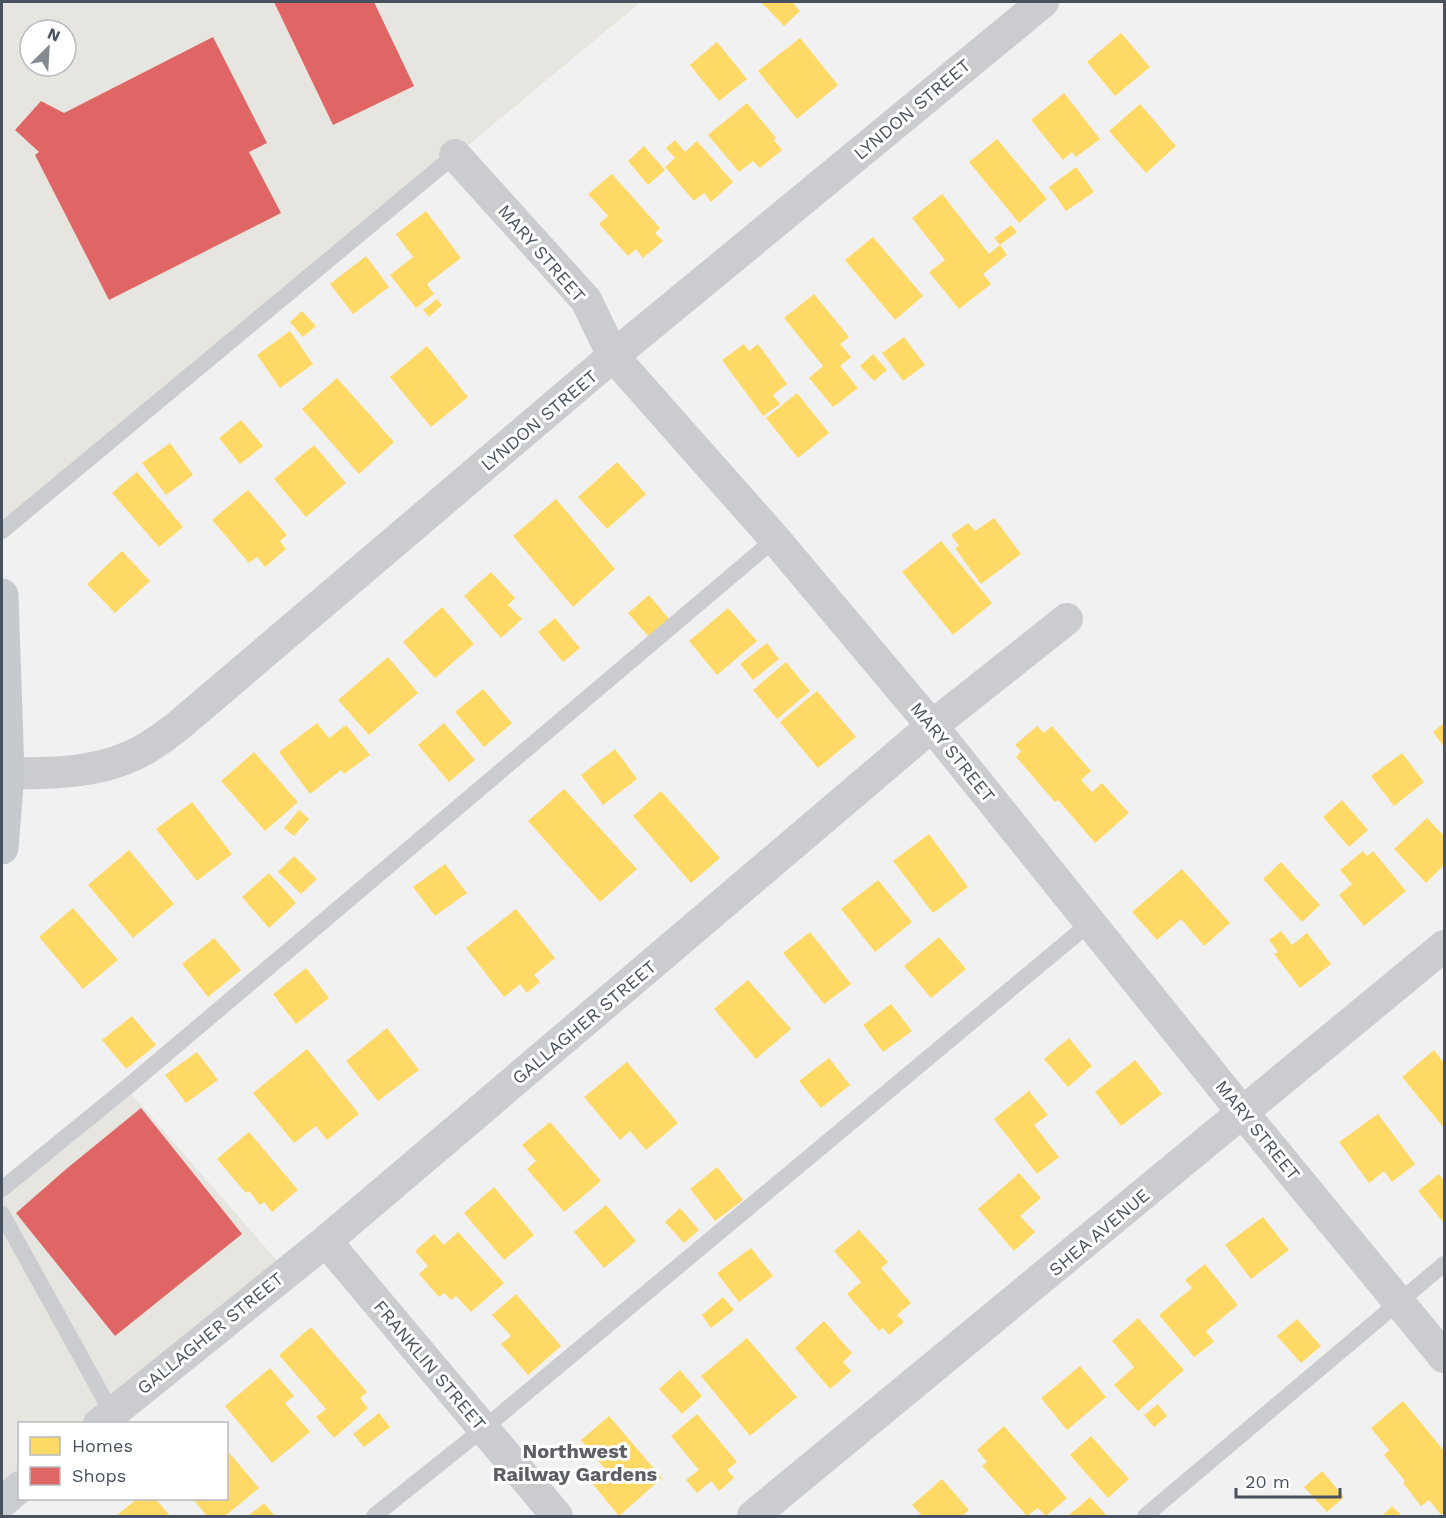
<svg xmlns="http://www.w3.org/2000/svg" width="1446" height="1518" viewBox="0 0 1446 1518" font-family="'Work Sans',sans-serif">
<style>
.commercial{fill:#e6e5df;fill-rule:evenodd}
.homes{fill:#ffd966}
.shops{fill:#e06666}
.lines{fill:none;stroke-linecap:round;stroke-linejoin:round}
.lane{stroke:#cbcccf;stroke-width:16}
.street{stroke:#cbcccf;stroke-width:32}
.primary{stroke:#c6cace;stroke-width:33}
.labels{text-anchor:middle;dominant-baseline:central;stroke-width:6;stroke-linejoin:round;paint-order:stroke}
.street-label{font-size:18px;fill:#48525e;stroke:#fff}
.neighbourhood-label{font-size:20px;font-weight:bold;fill:#5c6065;stroke:#fff}
</style>
<rect width="100%" height="100%" fill="#f1f1f1"/>
<!-- commercial -->
<path class="commercial" d="M 2,2 L 641,2 L 2,531 ZM 30,30 L 66,30 L 66,66 L 30,66 Z
M 126,1088 L 287,1272 L 99,1423 L 20,1424 L 19,1487 L 2,1502 L 2,1189 Z"/>
<!-- homes -->
<path class="homes" d="M 761,2 L 792,2 L 800,11 L 784,26 Z
M 1121,33 L 1150,67 L 1115,96 L 1087,62 Z
M 800,38 L 838,85 L 797,119 L 758,71 Z
M 717,42 L 747,79 L 719,101 L 690,65 Z
M 1064,93 L 1100,139 L 1076,157 L 1072,152 L 1063,160 L 1031,120 Z
M 747,103 L 776,138 L 774,140 L 782,150 L 760,168 L 753,161 L 739,172 L 708,135 Z
M 1140,104 L 1176,146 L 1146,173 L 1109,131 Z
M 997,139 L 1047,199 L 1019,223 L 969,162 Z
M 675,140 L 685,152 L 697,141 L 733,182 L 711,202 L 704,193 L 694,201 L 665,167 L 675,158 L 666,148 Z
M 644,146 L 665,170 L 648,185 L 628,161 Z
M 1076,167 L 1094,192 L 1066,211 L 1049,187 Z
M 612,174 L 660,228 L 655,233 L 663,241 L 643,258 L 636,249 L 628,256 L 599,224 L 608,216 L 588,194 Z
M 942,194 L 989,254 L 1000,245 L 1007,255 L 983,274 L 991,284 L 959,309 L 929,272 L 945,260 L 912,218 Z
M 426,211 L 461,258 L 427,284 L 434,294 L 416,308 L 390,275 L 413,257 L 396,234 Z
M 1011,225 L 1017,232 L 1000,245 L 994,238 Z
M 873,237 L 923,296 L 895,320 L 845,260 Z
M 366,256 L 389,287 L 353,314 L 330,284 Z
M 814,294 L 849,337 L 840,344 L 851,357 L 840,366 L 858,388 L 833,407 L 809,378 L 823,366 L 784,318 Z
M 437,299 L 442,305 L 429,317 L 423,310 Z
M 302,311 L 316,326 L 303,337 L 290,322 Z
M 290,331 L 313,364 L 280,388 L 257,355 Z
M 904,337 L 925,365 L 903,381 L 882,353 Z
M 744,344 L 749,351 L 758,344 L 787,384 L 773,395 L 780,404 L 763,416 L 722,360 Z
M 427,346 L 468,397 L 431,427 L 390,377 Z
M 873,354 L 887,370 L 874,381 L 860,366 Z
M 337,378 L 394,442 L 359,474 L 302,409 Z
M 797,393 L 829,433 L 798,458 L 766,418 Z
M 241,420 L 263,446 L 240,464 L 219,438 Z
M 170,443 L 193,475 L 166,495 L 142,463 Z
M 314,445 L 346,483 L 306,517 L 274,479 Z
M 617,462 L 646,494 L 607,529 L 578,497 Z
M 137,472 L 183,527 L 159,547 L 112,493 Z
M 248,490 L 287,535 L 280,541 L 286,549 L 265,567 L 257,557 L 249,563 L 212,520 Z
M 556,499 L 615,569 L 573,607 L 513,536 Z
M 994,518 L 1021,554 L 981,584 L 955,548 L 959,546 L 951,535 L 968,523 L 975,531 Z
M 941,541 L 992,603 L 953,635 L 902,572 Z
M 122,551 L 150,581 L 115,613 L 87,584 Z
M 491,572 L 515,598 L 508,605 L 522,619 L 501,638 L 464,596 Z
M 649,595 L 669,619 L 648,636 L 628,613 Z
M 442,607 L 474,644 L 435,678 L 403,642 Z
M 728,608 L 757,641 L 717,675 L 689,641 Z
M 555,618 L 580,648 L 563,662 L 538,632 Z
M 767,643 L 779,659 L 753,680 L 740,664 Z
M 388,657 L 418,693 L 369,735 L 338,700 Z
M 786,662 L 810,691 L 777,719 L 753,690 Z
M 483,689 L 512,723 L 484,747 L 455,712 Z
M 817,691 L 856,737 L 818,768 L 780,722 Z
M 317,723 L 329,738 L 346,725 L 370,755 L 344,774 L 341,770 L 310,794 L 279,752 Z
M 444,723 L 475,760 L 449,782 L 418,745 Z
M 1444,723 L 1444,747 L 1433,732 Z
M 1037,726 L 1044,733 L 1052,726 L 1091,771 L 1081,780 L 1092,792 L 1102,783 L 1129,813 L 1095,843 L 1058,800 L 1055,802 L 1016,757 L 1021,751 L 1015,745 Z
M 615,749 L 637,779 L 603,805 L 581,775 Z
M 254,752 L 298,802 L 265,831 L 221,781 Z
M 1402,753 L 1424,782 L 1394,806 L 1371,776 Z
M 564,789 L 637,869 L 600,902 L 528,821 Z
M 661,791 L 720,858 L 691,883 L 633,816 Z
M 1342,800 L 1368,830 L 1349,847 L 1323,817 Z
M 192,802 L 232,854 L 197,881 L 156,829 Z
M 299,810 L 309,819 L 294,836 L 284,828 Z
M 1427,818 L 1444,836 L 1444,865 L 1426,883 L 1394,849 Z
M 929,834 L 968,887 L 933,913 L 893,861 Z
M 129,850 L 174,904 L 133,938 L 88,885 Z
M 1363,851 L 1367,856 L 1373,851 L 1406,891 L 1364,926 L 1339,895 L 1352,884 L 1340,870 Z
M 294,856 L 317,879 L 301,894 L 278,872 Z
M 1281,862 L 1320,905 L 1302,922 L 1263,879 Z
M 445,864 L 467,893 L 435,916 L 413,887 Z
M 1182,869 L 1230,923 L 1204,946 L 1181,919 L 1157,940 L 1132,912 Z
M 269,873 L 296,903 L 269,928 L 242,897 Z
M 878,880 L 912,922 L 875,952 L 841,909 Z
M 73,908 L 118,960 L 83,989 L 39,937 Z
M 516,909 L 555,958 L 534,975 L 540,982 L 527,993 L 520,984 L 504,997 L 466,948 Z
M 1281,931 L 1292,945 L 1307,933 L 1331,964 L 1300,988 L 1274,954 L 1278,952 L 1269,940 Z
M 810,932 L 851,984 L 824,1004 L 783,953 Z
M 939,937 L 966,969 L 931,998 L 904,966 Z
M 214,938 L 241,970 L 208,997 L 182,964 Z
M 306,968 L 329,998 L 296,1024 L 273,994 Z
M 748,980 L 791,1029 L 756,1059 L 714,1009 Z
M 891,1004 L 912,1031 L 883,1052 L 863,1025 Z
M 132,1016 L 156,1045 L 126,1069 L 102,1040 Z
M 387,1028 L 419,1070 L 378,1101 L 346,1061 Z
M 1069,1038 L 1092,1066 L 1068,1087 L 1044,1059 Z
M 307,1049 L 359,1114 L 327,1140 L 316,1126 L 294,1143 L 253,1093 Z
M 1434,1050 L 1444,1063 L 1444,1128 L 1402,1077 Z
M 197,1052 L 218,1080 L 186,1103 L 165,1075 Z
M 829,1058 L 850,1085 L 821,1108 L 799,1081 Z
M 1135,1060 L 1162,1094 L 1121,1126 L 1095,1092 Z
M 627,1062 L 678,1123 L 646,1150 L 630,1131 L 620,1140 L 584,1097 Z
M 1029,1091 L 1048,1115 L 1034,1125 L 1059,1157 L 1037,1174 L 994,1119 Z
M 1378,1114 L 1415,1164 L 1392,1182 L 1384,1171 L 1369,1183 L 1339,1142 Z
M 550,1122 L 601,1181 L 564,1212 L 527,1169 L 536,1161 L 522,1145 Z
M 249,1132 L 298,1190 L 272,1212 L 264,1202 L 260,1205 L 249,1191 L 246,1193 L 217,1159 Z
M 717,1167 L 743,1200 L 715,1221 L 690,1189 Z
M 1019,1173 L 1041,1198 L 1020,1216 L 1035,1232 L 1014,1251 L 978,1209 Z
M 1439,1174 L 1444,1181 L 1444,1223 L 1418,1191 Z
M 494,1187 L 534,1235 L 504,1260 L 464,1213 Z
M 606,1205 L 636,1241 L 604,1268 L 574,1232 Z
M 680,1208 L 699,1230 L 684,1243 L 665,1222 Z
M 1263,1217 L 1289,1250 L 1251,1279 L 1225,1245 Z
M 859,1230 L 888,1262 L 881,1268 L 911,1303 L 897,1315 L 904,1322 L 889,1335 L 883,1328 L 879,1331 L 847,1294 L 861,1282 L 834,1251 Z
M 458,1232 L 504,1283 L 471,1312 L 456,1296 L 451,1300 L 444,1293 L 439,1297 L 419,1274 L 428,1266 L 415,1251 L 434,1234 L 444,1245 Z
M 751,1248 L 773,1276 L 739,1302 L 717,1273 Z
M 1205,1264 L 1238,1305 L 1206,1331 L 1214,1342 L 1194,1357 L 1159,1315 L 1192,1288 L 1185,1280 Z
M 516,1294 L 561,1346 L 528,1375 L 501,1344 L 511,1336 L 492,1315 Z
M 723,1297 L 734,1310 L 711,1328 L 702,1315 Z
M 1138,1318 L 1184,1370 L 1138,1411 L 1114,1385 L 1134,1367 L 1112,1341 Z
M 1297,1319 L 1321,1346 L 1301,1363 L 1277,1336 Z
M 824,1321 L 852,1353 L 843,1362 L 851,1371 L 830,1389 L 795,1348 Z
M 311,1327 L 367,1392 L 360,1398 L 368,1408 L 334,1438 L 316,1417 L 326,1409 L 279,1355 Z
M 747,1338 L 797,1397 L 750,1436 L 701,1376 Z
M 1080,1366 L 1106,1397 L 1067,1430 L 1041,1398 Z
M 270,1368 L 294,1396 L 285,1403 L 310,1432 L 272,1463 L 225,1406 Z
M 680,1370 L 702,1396 L 682,1414 L 659,1389 Z
M 1403,1401 L 1444,1451 L 1444,1512 L 1441,1515 L 1429,1500 L 1421,1506 L 1403,1483 L 1405,1481 L 1384,1455 L 1389,1450 L 1371,1428 Z
M 1158,1404 L 1167,1416 L 1154,1427 L 1144,1415 Z
M 379,1413 L 390,1427 L 364,1447 L 353,1434 Z
M 697,1414 L 737,1462 L 727,1470 L 734,1478 L 719,1491 L 711,1481 L 697,1493 L 686,1480 L 699,1470 L 671,1436 Z
M 609,1416 L 662,1478 L 619,1516 L 591,1482 L 606,1470 L 581,1440 Z
M 1004,1426 L 1067,1498 L 1046,1516 L 1038,1508 L 1027,1516 L 982,1466 L 987,1462 L 977,1450 Z
M 1091,1436 L 1129,1479 L 1108,1498 L 1070,1455 Z
M 226,1449 L 259,1488 L 225,1516 L 207,1516 L 192,1498 L 226,1498 Z
M 1322,1471 L 1344,1497 L 1327,1512 L 1304,1487 Z
M 942,1479 L 969,1510 L 962,1516 L 922,1516 L 912,1505 Z
M 1090,1497 L 1107,1516 L 1068,1516 Z
M 138,1498 L 155,1498 L 170,1516 L 116,1516 Z
M 264,1503 L 275,1516 L 248,1516 Z
M 1392,1506 L 1402,1516 L 1382,1516 Z"/>
<!-- shops -->
<path class="shops" d="M 274,2 L 374,2 L 414,86 L 333,125 Z
M 213,37 L 267,143 L 249,152 L 281,213 L 109,300 L 35,155 L 39,152 L 15,130 L 41,101 L 64,113 Z
M 141,1108 L 242,1234 L 115,1336 L 16,1213 L 65,1170 Z"/>
<g class="lines">
<!-- lane -->
<path class="lane" d="M 2,531 L 455,155
M 2,1189 L 126,1088 L 775,539
M 2,1214 L 112,1413
M 374,1516 L 483,1429 L 1090,923
M 1145,1516 L 1444,1264"/>
<!-- street -->
<path class="street" d="M 455,155 L 586,300 L 613,356 L 775,539 L 932,726 L 1243,1113 L 1444,1357
M 8,773 C 55,774 105,773 147,748 C 158,741 168,734 178,726 L 613,356 L 1043,2
M 326,1241 L 557,1516
M 99,1424 L 326,1241 L 932,726 L 1067,619
M 2,1502 L 20,1487
M 753,1516 L 1444,946"/>
<!-- primary -->
<path class="primary" d="M 2,595 L 8,773 L 2,848"/>
</g>
<g class="labels">
<!-- street labels -->
<g class="street-label">
<text transform="translate(912 109) rotate(-40)">LYNDON STREET</text>
<text transform="translate(542 253) rotate(49)">MARY STREET</text>
<text transform="translate(539 420) rotate(-40)">LYNDON STREET</text>
<text transform="translate(953 752) rotate(51)">MARY STREET</text>
<text transform="translate(584 1022) rotate(-40)">GALLAGHER STREET</text>
<text transform="translate(1258 1130) rotate(51)">MARY STREET</text>
<text transform="translate(1099 1232) rotate(-40)">SHEA AVENUE</text>
<text transform="translate(210 1333) rotate(-39)">GALLAGHER STREET</text>
<text transform="translate(430 1365) rotate(50)">FRANKLIN STREET</text>
</g>
<!-- neighbourhood labels -->
<g class="neighbourhood-label">
<text x="575" y="1451">Northwest<tspan x="575" dy="23">Railway Gardens</tspan></text>
</g>
</g>
<!-- border -->
<rect width="1446" height="1518" fill="none" stroke="#48525e" stroke-width="6"/>
<!-- legend -->
<rect x="18" y="1422" width="210" height="78" fill="#ffffff" stroke="#b6babf" stroke-width="1.5"/>
<rect x="30" y="1437" width="30" height="18" fill="#ffd966" stroke="#b6babf" stroke-width="1.5"/>
<text x="72" y="1452" font-size="18" fill="#48525e">Homes</text>
<rect x="30" y="1467" width="30" height="18" fill="#e06666" stroke="#b6babf" stroke-width="1.5"/>
<text x="72" y="1482" font-size="18" fill="#48525e">Shops</text>
<!-- north arrow -->
<g transform="translate(48 48) rotate(24)"><circle r="28" fill="#ffffff" stroke="#b6babf" stroke-width="1.5"/>
<path d="M0-4.5L10 22L0 15L-10 22Z" fill="#838a91"/>
<text y="-9" font-size="16" font-weight="bold" text-anchor="middle" fill="#48525e">N</text>
</g>
<!-- scale -->
<path d="M1236 1488v9h104v-9" fill="none" stroke="#48525e" stroke-width="3"/>
<text x="1245" y="1488" font-size="18" fill="#48525e" stroke="#ffffff" stroke-width="4.5" paint-order="stroke">20 m</text>
</svg>
